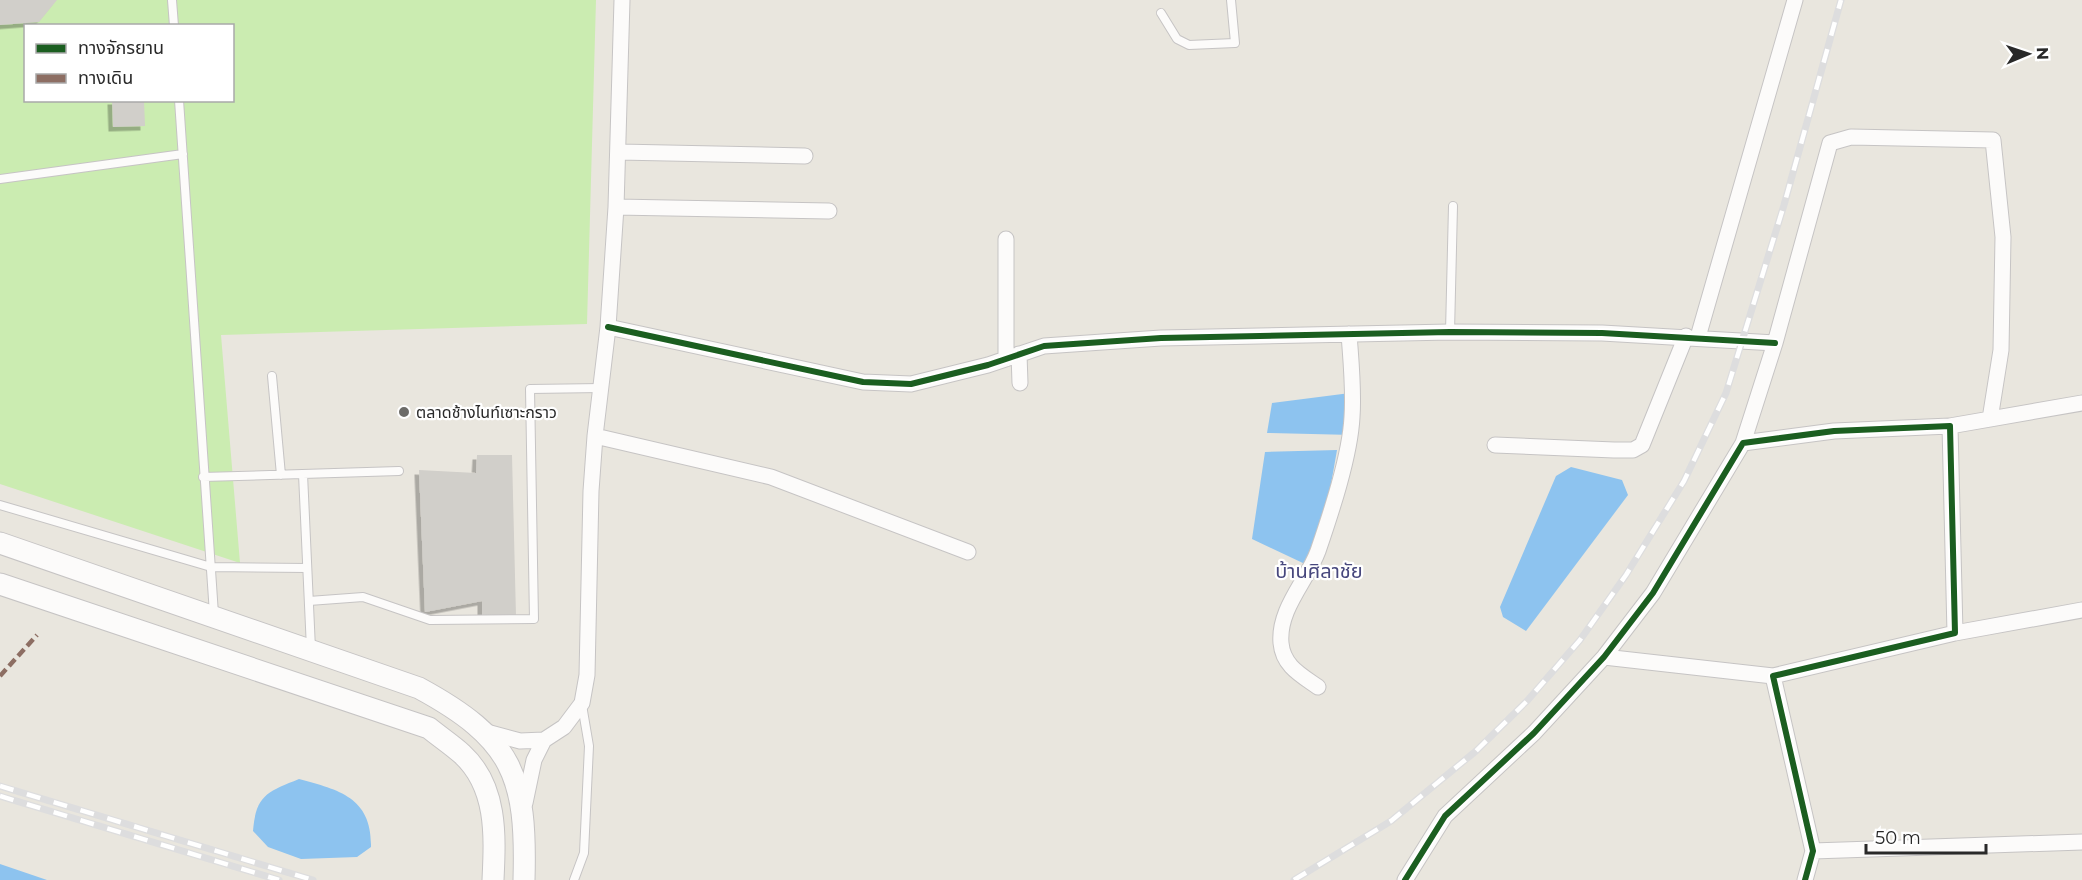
<svg xmlns="http://www.w3.org/2000/svg" width="2082" height="880" viewBox="0 0 2082 880" font-family="Montserrat,'Noto Sans Thai',sans-serif">
<style>
.pitch{fill:#cbecb1;fill-rule:evenodd}
.water{fill:#8dc3ef}
.building{fill:#d1cfca;filter:url(#shadow)}
.lines{fill:none;stroke-linecap:round;stroke-linejoin:round}
.service-casing{stroke:#c6c4c4;stroke-width:10}
.minor-casing{stroke:#c6c4c4;stroke-width:17}
.secondary-casing{stroke:#c6c4c4;stroke-width:23}
.service{stroke:#fcfbfa;stroke-width:8}
.minor{stroke:#fcfbfa;stroke-width:15}
.secondary{stroke:#fcfbfa;stroke-width:21}
.rail-casing{stroke:#ddddde;stroke-width:7}
.rail{stroke:#fff;stroke-width:4.5;stroke-dasharray:14;stroke-linecap:butt}
.quiet{stroke:#8d6e63;stroke-width:4.5;stroke-dasharray:9 4.5;stroke-linecap:butt}
.cycleway-casing{stroke:#fff;stroke-width:10}
.cycleway{stroke:#1b5e20;stroke-width:6}
.poi-dot{fill:#6c6b68;stroke:#fff;stroke-width:2}
.labels{text-anchor:middle;dominant-baseline:central;stroke-width:4.5;stroke-linejoin:round;paint-order:stroke}
.poi-label{font-size:16px;fill:#292929;stroke:#fff;text-anchor:start}
.quarter-label{font-size:20px;fill:#47477d;stroke:#fff}
</style>
<defs>
<filter id="shadow"><feDropShadow dx="-4.5" dy="4.5" stdDeviation="0" flood-color="#0004"/></filter>
</defs>
<rect width="100%" height="100%" fill="#e9e6de"/>
<!-- pitch -->
<path class="pitch" d="M 0,0 L 596,0 L 587,324 L 221,335 L 240,563 L 0,484 ZM 26,26 L 232,26 L 232,100 L 26,100 Z"/>
<!-- water -->
<path class="water" d="M 1358,392 L 1353,435 L 1267,433 L 1272,403 Z
M 1337,450 L 1320,547 L 1305,564 L 1252,539 L 1265,452 Z
M 1571,467 L 1622,480 L 1628,495 L 1526,631 L 1503,617 L 1500,607 L 1556,476 Z
M 299,779 C 340,790 372,798 371,847 L 357,857 L 301,859 L 268,847 L 253,831 C 256,795 267,792 299,779 Z
M 0,864 L 47,880 L 0,880 Z"/>
<!-- building -->
<path class="building" d="M 0,0 L 57,0 L 39,22 L 0,25 Z
M 112,100 L 144,100 L 145,126 L 113,127 Z
M 477,455 L 512,455 L 516,616 L 482,616 L 482,601 L 425,612 L 419,470 L 476,473 Z"/>
<g class="lines">
<defs>
<path id="service" d="M 172,0 L 174,26
M 1161,13 L 1177,39 L 1189,45 L 1235,43 L 1231,0
M 179,100 L 214,614
M 0,179 L 183,154
M 1450,332 L 1453,206
M 272,376 L 281,475
M 303,474 L 311,649
M 203,477 L 399,471
M 0,505 L 211,567 L 307,568
M 309,601 L 363,597 L 430,620 L 534,619 L 530,389 L 601,388
M 574,880 L 584,853 L 589,746 L 582,705"/>
<path id="minor" d="M 619,152 L 805,156
M 616,207 L 829,211
M 608,327 L 863,382 L 911,384 L 988,365 L 1044,346 L 1161,338 L 1450,332 L 1602,333 L 1775,343
M 1698,337 L 1795,0
M 1019,354 L 1020,383
M 1006,359 L 1006,239
M 1950,426 L 2082,403
M 595,436 L 771,477 L 968,552
M 1743,443 L 1775,343 L 1830,143 L 1851,137 L 1993,140 L 2003,237 L 2001,350 L 1990,419
M 1495,445 L 1614,450 L 1633,450 L 1642,445 L 1686,336
M 1955,633 L 2082,610
M 1604,657 L 1773,676
M 1318,687 C 1301,675 1283,666 1281,643 C 1278,609 1307,581 1318,551 C 1331,513 1350,456 1352,417 C 1354,390 1351,362 1349,334
M 483,731 L 520,741 L 544,740
M 525,803 L 534,760 L 544,740 L 564,727 L 582,703 L 587,675 L 591,491 L 595,436 L 608,327 L 616,207 L 622,0
M 1813,851 L 2082,842
M 1405,880 L 1445,816 L 1534,733 L 1604,657 L 1653,593 L 1743,443 L 1834,431 L 1950,426 L 1955,633 L 1773,676 L 1813,851 L 1805,880"/>
<path id="secondary" d="M 0,543 L 419,688 C 513,739 527,776 524,880
M 0,584 L 429,728 C 440,737 452,745 462,754 C 498,787 495,837 493,880"/>
</defs>
<!-- service casing -->
<use href="#service" class="service-casing"/>
<!-- minor casing -->
<use href="#minor" class="minor-casing"/>
<!-- secondary casing -->
<use href="#secondary" class="secondary-casing"/>
<!-- service -->
<use href="#service" class="service"/>
<!-- minor -->
<use href="#minor" class="minor"/>
<!-- secondary -->
<use href="#secondary" class="secondary"/>
<defs>
<path id="rail" d="M 0,786 L 313,880
M 0,796 L 279,880
M 1294,880 L 1391,821 L 1476,751 L 1527,701 L 1580,640 L 1626,575 L 1684,481 L 1726,393 L 1784,205 L 1841,0"/>
</defs>
<!-- rail casing -->
<use href="#rail" class="rail-casing"/>
<!-- rail -->
<use href="#rail" class="rail"/>
<!-- quiet -->
<path class="quiet" d="M 0,676 L 37,635"/>
<defs>
<path id="cycleway" d="M 608,327 L 863,382 L 911,384 L 988,365 L 1044,346 L 1161,338 L 1450,332 L 1602,333 L 1775,343
M 1405,880 L 1445,816 L 1534,733 L 1604,657 L 1653,593 L 1743,443 L 1834,431 L 1950,426 L 1955,633 L 1773,676 L 1813,851 L 1805,880"/>
</defs>
<!-- cycleway casing -->
<use href="#cycleway" class="cycleway-casing"/>
<!-- cycleway -->
<use href="#cycleway" class="cycleway"/>
</g>
<!-- markers -->
<circle class="poi-dot" cx="404" cy="412" r="6"/>
<g class="labels">
<!-- poi labels -->
<g class="poi-label">
<text x="416" y="412">ตลาดช้างไนท์เซาะกราว</text>
</g>
<!-- quarter labels -->
<g class="quarter-label">
<text x="1319" y="571">บ้านศิลาชัย</text>
</g>
</g>
<!-- legend -->
<rect x="24" y="24" width="210" height="78" fill="#ffffff" stroke="#a9a9a9" stroke-width="1.5"/>
<rect x="36" y="44" width="30" height="9" fill="#1b5e20" stroke="#a9a9a9" stroke-width="1.5"/>
<text x="78" y="54" font-size="18" fill="#292929">ทางจักรยาน</text>
<rect x="36" y="74" width="30" height="9" fill="#8d6e63" stroke="#a9a9a9" stroke-width="1.5"/>
<text x="78" y="84" font-size="18" fill="#292929">ทางเดิน</text>
<!-- north arrow -->
<g transform="translate(2028 54) rotate(88)" stroke="#ffffff" stroke-width="4.5" paint-order="stroke">
<path d="M0-4.5L10 22L0 15L-10 22Z" fill="#292929"/>
<text y="-9" font-size="16" font-weight="bold" text-anchor="middle" fill="#292929">N</text>
</g>
<!-- scale -->
<path d="M1866 844v9h120v-9" fill="none" stroke="#292929" stroke-width="3"/>
<text x="1875" y="844" font-size="18" fill="#292929" stroke="#ffffff" stroke-width="4.5" paint-order="stroke">50 m</text>
</svg>
